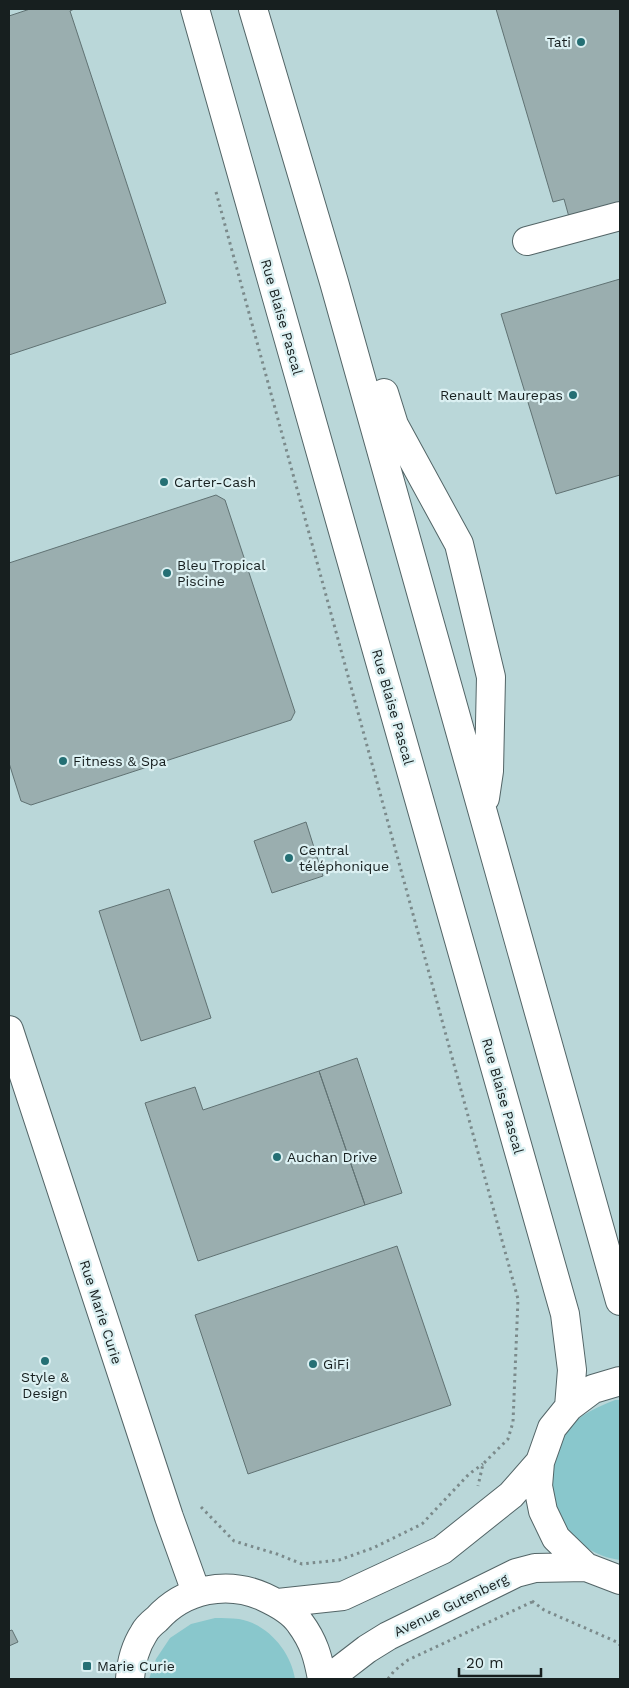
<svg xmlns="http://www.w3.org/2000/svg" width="629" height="1688" viewBox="0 0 629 1688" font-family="'Work Sans',sans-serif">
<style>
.built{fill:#bad7d9}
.green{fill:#89c7cc}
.building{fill:#9aaeaf;stroke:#607273}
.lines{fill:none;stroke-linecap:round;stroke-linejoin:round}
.minor-casing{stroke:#536567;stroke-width:30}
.path{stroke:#7b8a8b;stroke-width:3;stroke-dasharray:2.5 4;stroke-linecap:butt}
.minor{stroke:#fff;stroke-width:28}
.poi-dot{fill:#246f74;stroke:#dbf0f2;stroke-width:2}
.labels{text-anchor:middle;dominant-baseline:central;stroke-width:4.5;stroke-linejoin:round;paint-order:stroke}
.poi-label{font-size:14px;fill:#171f1f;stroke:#dbf0f2;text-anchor:start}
.street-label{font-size:14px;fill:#171f1f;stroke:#dbf0f2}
</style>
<rect width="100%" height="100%" fill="#cee3e4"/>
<!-- built -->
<path class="built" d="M 9,9 L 620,9 L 620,1679 L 9,1679 Z"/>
<!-- green -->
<path class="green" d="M 615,1400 L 620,1400 L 620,1560 C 564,1553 535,1489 562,1441 C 564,1436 566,1431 570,1427 C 582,1413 598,1407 615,1400 Z
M 215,1618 C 223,1618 231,1618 239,1619 C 268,1624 291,1652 295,1679 L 149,1679 L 156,1659 L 170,1638 L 191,1624 Z"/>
<!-- building -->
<path class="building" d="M 30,9 L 74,9 L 70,11 L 166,303 L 9,355 L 9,16 Z
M 496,9 L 620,9 L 620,202 L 569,217 L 564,199 L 553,202 Z
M 620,279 L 620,475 L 556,494 L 501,314 Z
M 216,495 L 225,500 L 295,712 L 291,720 L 31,805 L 21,801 L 9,763 L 9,563 Z
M 306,822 L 323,876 L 272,893 L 254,841 Z
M 169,889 L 211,1018 L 141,1041 L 99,911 Z
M 357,1058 L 402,1193 L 365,1205 L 319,1071 Z
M 319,1071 L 365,1205 L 198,1261 L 145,1103 L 195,1087 L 203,1110 Z
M 397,1246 L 451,1405 L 248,1474 L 195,1315 Z
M 12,1630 L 18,1642 L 9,1646 L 9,1631 Z"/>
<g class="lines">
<defs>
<path id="minor" d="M 195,9 L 565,1314 L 572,1370 L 569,1407
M 253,9 L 334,282 L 620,1301
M 527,241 L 620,216
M 384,393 L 394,425 L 459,544 L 491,677 L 489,771 L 485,798
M 9,1030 L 169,1517 L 196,1592
M 620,1381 L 593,1389 L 569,1407 L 552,1428 L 540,1462 L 538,1486 L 543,1511 L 556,1538 L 586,1567 L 620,1580
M 278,1603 L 343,1596 L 442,1550 L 511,1495 L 540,1462
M 130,1679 C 131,1663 135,1647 144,1633 C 147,1627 152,1623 157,1619 C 184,1589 227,1580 264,1597 C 277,1603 292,1611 300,1623 C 314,1642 318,1657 322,1679
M 328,1679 L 367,1649 L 388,1636 L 516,1573 L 535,1568 L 586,1567"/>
</defs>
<!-- minor casing -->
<use href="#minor" class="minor-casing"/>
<!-- path -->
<path class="path" d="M 216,192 L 518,1299 L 513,1422 L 508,1439 L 483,1464 L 478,1486
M 201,1507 L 234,1541 L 277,1554 L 302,1564 L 339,1560 L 373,1548 L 422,1524 L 469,1474 L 483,1464
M 532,1601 L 544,1610 L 617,1642 L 620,1645
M 388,1679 L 394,1671 L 408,1660 L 532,1602"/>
<!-- minor -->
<use href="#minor" class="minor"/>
</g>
<!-- markers -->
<g class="poi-dot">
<circle cx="581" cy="42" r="5"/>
<circle cx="573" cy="395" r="5"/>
<circle cx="164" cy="482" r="5"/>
<circle cx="167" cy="573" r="5"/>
<circle cx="63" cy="761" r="5"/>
<circle cx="289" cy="858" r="5"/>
<circle cx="277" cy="1157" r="5"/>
<circle cx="45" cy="1361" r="5"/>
<circle cx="313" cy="1364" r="5"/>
<rect x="82" y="1661" width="10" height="10" rx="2.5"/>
</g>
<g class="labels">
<!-- poi labels -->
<g class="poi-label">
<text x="571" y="42" text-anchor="end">Tati</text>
<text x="563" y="395" text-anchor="end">Renault Maurepas</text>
<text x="174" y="482">Carter-Cash</text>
<text x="177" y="565">Bleu Tropical<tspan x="177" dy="16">Piscine</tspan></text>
<text x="73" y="761">Fitness &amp; Spa</text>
<text x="299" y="850">Central<tspan x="299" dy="16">téléphonique</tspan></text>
<text x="287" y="1157">Auchan Drive</text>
<text x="323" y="1364">GiFi</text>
<text x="45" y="1377" text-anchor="middle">Style &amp;<tspan x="45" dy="16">Design</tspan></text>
<text x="97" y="1666">Marie Curie</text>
</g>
<!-- street labels -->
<g class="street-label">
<text transform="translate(282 317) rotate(74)">Rue Blaise Pascal</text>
<text transform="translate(393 707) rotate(74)">Rue Blaise Pascal</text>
<text transform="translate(503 1096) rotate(74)">Rue Blaise Pascal</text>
<text transform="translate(101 1312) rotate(72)">Rue Marie Curie</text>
<text transform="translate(451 1605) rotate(-26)">Avenue Gutenberg</text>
</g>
</g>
<!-- border -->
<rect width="629" height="1688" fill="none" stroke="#171f1f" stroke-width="20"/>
<!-- scale -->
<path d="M459 1668v8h82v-8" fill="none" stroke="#171f1f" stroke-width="2.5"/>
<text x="466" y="1668" font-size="15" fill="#171f1f" stroke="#dbf0f2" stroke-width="4" paint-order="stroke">20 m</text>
</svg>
